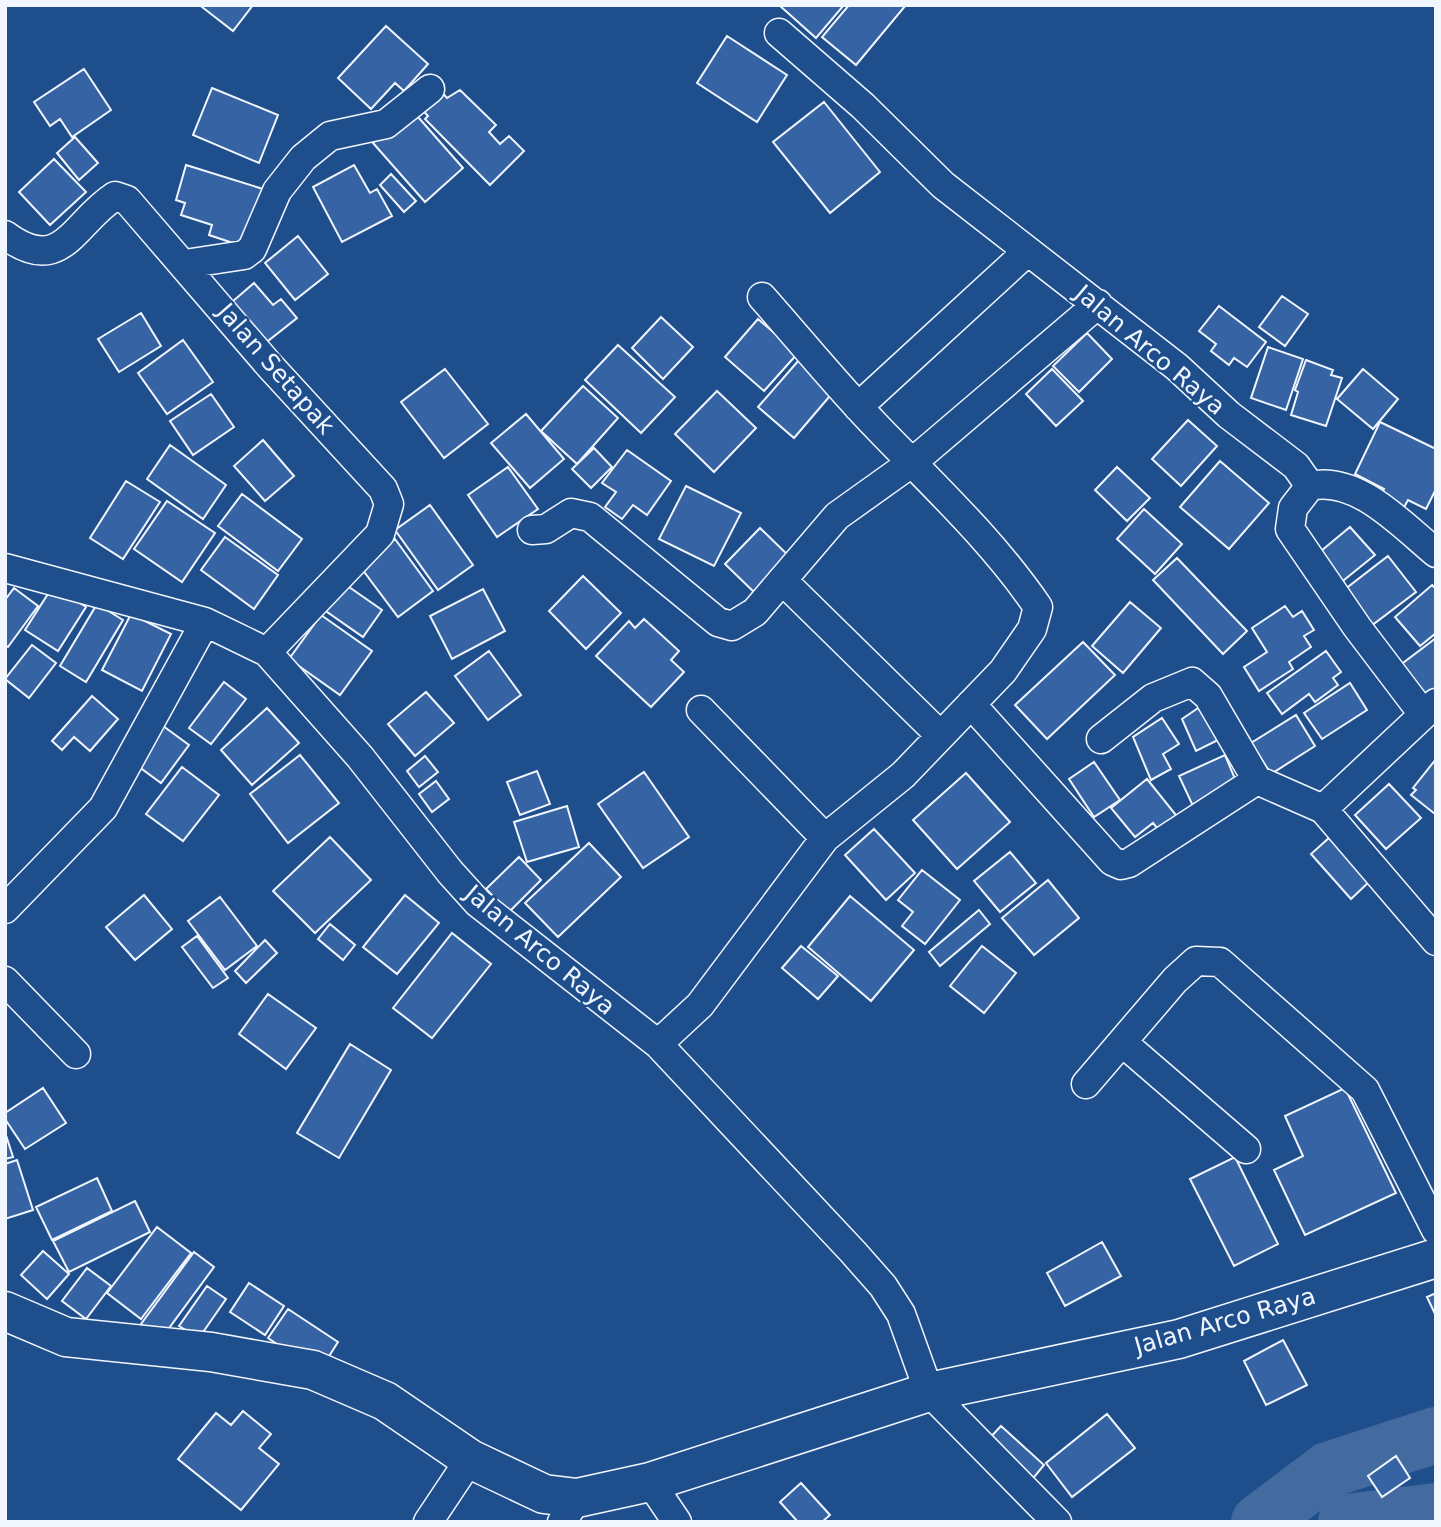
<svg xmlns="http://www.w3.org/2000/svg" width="1441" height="1527" viewBox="0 0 1441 1527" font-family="'DejaVu Sans',sans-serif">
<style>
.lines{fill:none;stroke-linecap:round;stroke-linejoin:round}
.river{stroke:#446ba0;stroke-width:56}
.building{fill:#3563a3;stroke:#f2f6ff;stroke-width:2}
.street-casing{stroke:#f2f6ff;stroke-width:31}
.secondary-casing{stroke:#f2f6ff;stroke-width:41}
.street{stroke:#1f4e8c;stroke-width:28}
.secondary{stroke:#1f4e8c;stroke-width:38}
.labels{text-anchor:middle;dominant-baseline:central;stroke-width:5;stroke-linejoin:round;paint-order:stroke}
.street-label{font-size:24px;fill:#f2f6ff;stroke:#1f4e8c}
</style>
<rect width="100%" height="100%" fill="#1f4e8c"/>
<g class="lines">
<!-- river -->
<path class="river" d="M 1259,1522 L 1328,1470 L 1436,1435
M 1346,1522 L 1436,1511"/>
</g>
<!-- building -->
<path class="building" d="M 204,5 L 253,5 L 233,31 L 202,7 Z
M 779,5 L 844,5 L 816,38 Z
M 849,5 L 906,5 L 856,65 L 822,37 Z
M 386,26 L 428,64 L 404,91 L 395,83 L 371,109 L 338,78 Z
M 727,36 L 787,75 L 757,122 L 697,83 Z
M 84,69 L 111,110 L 72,137 L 60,119 L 50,126 L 34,102 Z
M 437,87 L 447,98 L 460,90 L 496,125 L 489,132 L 500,144 L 509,136 L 524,151 L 490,185 L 425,119 L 428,116 L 418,105 Z
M 212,88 L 278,115 L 259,163 L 193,135 Z
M 824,102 L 880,172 L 830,213 L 773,142 Z
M 411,109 L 463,168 L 425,202 L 373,143 Z
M 75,137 L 98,163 L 79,180 L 57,153 Z
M 54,159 L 86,192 L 50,225 L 19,192 Z
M 186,165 L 263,189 L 245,247 L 209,235 L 212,225 L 181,215 L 185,203 L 176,200 Z
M 354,165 L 370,193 L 377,189 L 392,216 L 342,242 L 313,187 Z
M 391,174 L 416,201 L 404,212 L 380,185 Z
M 298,236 L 328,274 L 295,300 L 265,263 Z
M 254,283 L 273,305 L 281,299 L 297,318 L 259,348 L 225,308 Z
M 1282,296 L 1308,314 L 1285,346 L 1259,327 Z
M 1219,306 L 1266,342 L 1247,367 L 1234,358 L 1229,365 L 1211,351 L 1216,344 L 1199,331 Z
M 141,313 L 161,346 L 119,372 L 98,339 Z
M 661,317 L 693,347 L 663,379 L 632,348 Z
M 758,319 L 798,353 L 764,391 L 725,357 Z
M 1087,333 L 1112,359 L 1079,392 L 1053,366 Z
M 183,340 L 213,382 L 167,414 L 138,373 Z
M 618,345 L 675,397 L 641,433 L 585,380 Z
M 1268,347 L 1303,359 L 1286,410 L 1251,398 Z
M 799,360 L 835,390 L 794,438 L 758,407 Z
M 1306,360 L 1333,370 L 1331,375 L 1342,378 L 1326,426 L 1291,415 L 1298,392 L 1295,390 Z
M 445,369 L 488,424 L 444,458 L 401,402 Z
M 1052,369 L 1083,401 L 1056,426 L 1026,394 Z
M 1363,369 L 1398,399 L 1373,429 L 1337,399 Z
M 583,386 L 618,418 L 577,464 L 541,431 Z
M 717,391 L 756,428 L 714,472 L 675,434 Z
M 211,394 L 234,427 L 193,455 L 170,421 Z
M 526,414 L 564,459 L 530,488 L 491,443 Z
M 1188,420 L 1217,446 L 1181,486 L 1152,459 Z
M 1380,422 L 1436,449 L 1436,489 L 1426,509 L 1408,500 L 1402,511 L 1379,499 L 1384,489 L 1355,474 Z
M 263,440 L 294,476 L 265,501 L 234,466 Z
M 170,445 L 226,485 L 203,519 L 147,479 Z
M 594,448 L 612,467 L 591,488 L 572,469 Z
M 627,450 L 671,481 L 647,515 L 633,505 L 622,519 L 605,507 L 616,492 L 602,483 Z
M 1220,461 L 1269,503 L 1229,549 L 1180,507 Z
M 508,467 L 538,509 L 497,537 L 468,495 Z
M 1117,467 L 1150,498 L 1127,521 L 1095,490 Z
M 126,481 L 160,502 L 123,559 L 90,538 Z
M 686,486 L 741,513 L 714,566 L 659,539 Z
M 242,494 L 302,539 L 278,571 L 218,526 Z
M 167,501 L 215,533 L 182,582 L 134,549 Z
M 430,505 L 473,565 L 438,590 L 395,530 Z
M 1144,509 L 1182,544 L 1155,574 L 1117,539 Z
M 1350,527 L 1375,555 L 1339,584 L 1315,556 Z
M 760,528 L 792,559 L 757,595 L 725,564 Z
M 225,537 L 278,575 L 254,609 L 201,570 Z
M 395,539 L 433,591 L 398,617 L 359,565 Z
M 1388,556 L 1416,592 L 1371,626 L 1344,590 Z
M 1177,558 L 1247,631 L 1223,654 L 1153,580 Z
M 583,576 L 621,613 L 586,649 L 549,611 Z
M 339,580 L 382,610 L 363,637 L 320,607 Z
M 1432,585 L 1436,589 L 1436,633 L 1420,646 L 1395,617 Z
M 53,586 L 86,607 L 58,651 L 25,630 Z
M 14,588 L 38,606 L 8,647 L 5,645 L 5,600 Z
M 483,589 L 505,631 L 452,659 L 430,616 Z
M 1130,602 L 1161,628 L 1123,673 L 1092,646 Z
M 97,604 L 123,620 L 86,682 L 60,666 Z
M 1285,606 L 1293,617 L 1302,611 L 1314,630 L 1304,636 L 1311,647 L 1289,662 L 1293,669 L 1259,691 L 1244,667 L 1267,652 L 1252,628 Z
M 131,614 L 171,634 L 142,691 L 102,670 Z
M 321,615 L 372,651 L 340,695 L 289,659 Z
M 644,619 L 679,651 L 671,660 L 684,672 L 651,707 L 596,656 L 629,621 L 635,628 Z
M 1436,638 L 1436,697 L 1424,707 L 1395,669 Z
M 1083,642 L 1115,675 L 1047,739 L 1015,705 Z
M 32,645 L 56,663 L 29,698 L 5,679 Z
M 489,651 L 521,695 L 488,720 L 455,676 Z
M 1326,651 L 1341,672 L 1333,678 L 1338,685 L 1315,702 L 1309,694 L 1282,714 L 1267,693 Z
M 224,682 L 246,699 L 211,744 L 189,728 Z
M 1350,683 L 1367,710 L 1322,739 L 1304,713 Z
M 426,692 L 454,723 L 415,756 L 388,724 Z
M 92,696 L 118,719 L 90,751 L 74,737 L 62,750 L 52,741 Z
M 1204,704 L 1220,739 L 1196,751 L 1182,719 Z
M 267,708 L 299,743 L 252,785 L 221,750 Z
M 1296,715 L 1315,746 L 1271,774 L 1251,743 Z
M 1162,718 L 1179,744 L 1163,754 L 1171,769 L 1151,780 L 1133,737 Z
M 159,723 L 189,745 L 161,783 L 131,761 Z
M 300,755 L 339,803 L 288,843 L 250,794 Z
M 1225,755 L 1238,786 L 1193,806 L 1179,776 Z
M 425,756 L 438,772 L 419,787 L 407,771 Z
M 1436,759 L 1436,813 L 1435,814 L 1411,795 L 1416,790 L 1413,788 Z
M 1094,762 L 1120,800 L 1094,817 L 1069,779 Z
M 182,767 L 219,795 L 183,841 L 146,814 Z
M 537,771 L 550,804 L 520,815 L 507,782 Z
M 644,772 L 689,837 L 643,868 L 598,804 Z
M 966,773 L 1010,822 L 957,869 L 913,820 Z
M 1147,779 L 1180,820 L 1162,834 L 1153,823 L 1135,837 L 1111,808 Z
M 436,781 L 449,799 L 432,812 L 419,794 Z
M 1389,784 L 1421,818 L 1386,849 L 1355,815 Z
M 567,806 L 579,847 L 527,862 L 514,822 Z
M 874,829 L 915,873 L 886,900 L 845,855 Z
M 330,837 L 371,880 L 315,933 L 273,891 Z
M 1330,837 L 1370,881 L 1351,899 L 1311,854 Z
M 589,843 L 621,877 L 558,937 L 525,903 Z
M 1010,852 L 1036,883 L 1000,912 L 974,881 Z
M 519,857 L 541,880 L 509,912 L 486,889 Z
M 922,870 L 960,900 L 925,944 L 902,926 L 913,912 L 898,900 Z
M 1048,880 L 1079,918 L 1034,955 L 1002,918 Z
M 144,895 L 172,929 L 135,960 L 106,927 Z
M 405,895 L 439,923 L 397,974 L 363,947 Z
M 850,896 L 914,950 L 871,1001 L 808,947 Z
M 220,897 L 257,946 L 225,970 L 188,921 Z
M 979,910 L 990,924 L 940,966 L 929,952 Z
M 330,924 L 355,945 L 343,960 L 318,939 Z
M 452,933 L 491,964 L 432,1038 L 393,1008 Z
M 197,936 L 228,978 L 213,988 L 182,947 Z
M 265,940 L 277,953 L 246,983 L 235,971 Z
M 801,946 L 838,976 L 818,999 L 782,968 Z
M 982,946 L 1016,973 L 984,1013 L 950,986 Z
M 268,994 L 316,1028 L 286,1069 L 239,1034 Z
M 350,1044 L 391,1070 L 339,1158 L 297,1133 Z
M 43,1088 L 66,1123 L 25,1149 L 5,1119 L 5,1113 Z
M 1345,1088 L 1396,1193 L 1305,1235 L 1274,1170 L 1303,1156 L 1285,1116 Z
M 5,1132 L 13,1157 L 5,1159 Z
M 1235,1157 L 1278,1244 L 1234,1266 L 1190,1179 Z
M 17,1160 L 33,1210 L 5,1219 L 5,1164 Z
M 97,1178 L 112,1211 L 52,1240 L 36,1207 Z
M 135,1201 L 150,1232 L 69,1272 L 53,1241 Z
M 157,1227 L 191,1253 L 141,1319 L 107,1293 Z
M 1102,1242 L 1121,1276 L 1065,1306 L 1047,1273 Z
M 43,1251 L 69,1274 L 47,1299 L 21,1275 Z
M 194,1252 L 214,1267 L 161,1339 L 141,1324 Z
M 87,1268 L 111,1286 L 86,1319 L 62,1301 Z
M 249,1283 L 284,1306 L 265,1335 L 230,1312 Z
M 207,1286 L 226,1299 L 199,1338 L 179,1326 Z
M 1436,1293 L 1436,1316 L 1427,1297 Z
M 288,1309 L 338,1342 L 319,1372 L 268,1338 Z
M 1283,1340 L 1307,1385 L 1266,1405 L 1244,1361 Z
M 243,1411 L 271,1434 L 259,1448 L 279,1464 L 241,1510 L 178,1459 L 216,1413 L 231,1425 Z
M 1107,1414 L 1135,1448 L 1072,1497 L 1046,1463 Z
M 1001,1426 L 1044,1465 L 1030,1482 L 986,1442 Z
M 1396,1456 L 1410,1478 L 1382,1497 L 1368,1476 Z
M 801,1483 L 830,1515 L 822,1522 L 798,1522 L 780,1502 Z"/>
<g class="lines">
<defs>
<path id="street" d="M 779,33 L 863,106 L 943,185 L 1177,367 L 1229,415 L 1296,466 L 1310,486 L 1293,508 L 1290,529 L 1357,627 L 1423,714
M 5,235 C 62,277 72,224 115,196 L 127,200 L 269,365 L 383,489 L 389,504 L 380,534 L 267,652
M 185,264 L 244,255 L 252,249 L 277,191 L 303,158 L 330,136 L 386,124 L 430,89
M 858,407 L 1028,251
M 1310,486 C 1357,475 1402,525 1436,553
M 532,530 L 546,529 L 571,513 L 590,517 L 718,622 L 732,626 L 755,612 L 837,516 L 914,461 L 1098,304
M 5,568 L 205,622 L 267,652 L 360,757 L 450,872 L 478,903 L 658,1044 L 853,1252 L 883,1286 L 901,1314 L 929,1392 L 1057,1522
M 782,580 L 939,734
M 971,704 L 1112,861 L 1121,865 L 1129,863 L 1257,780 L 1323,809 L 1436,941
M 701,710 L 825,838
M 1101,739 L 1153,698 L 1192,682 L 1208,696 L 1257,780
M 1323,809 L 1436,703
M 5,909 L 103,808 L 205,622
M 5,981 L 76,1054
M 1122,1042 L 1246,1149
M 658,1044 L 700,1005 L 825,838 L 903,775 L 1003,671 L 1032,629 L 1038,607 C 993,541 934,486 879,429 C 838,387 801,341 762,297
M 1086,1084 L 1175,980 L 1196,961 L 1220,962 L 1365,1090 L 1436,1230
M 650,1482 L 677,1522
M 428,1522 L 470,1459
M 562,1522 L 577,1498"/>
<path id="secondary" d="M 5,1311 L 66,1337 L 211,1352 L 313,1370 L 385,1401 L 470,1459 L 544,1494 L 577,1498 L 650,1482 L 929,1392 L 1179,1339 L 1436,1258"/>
</defs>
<!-- street casing -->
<use href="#street" class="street-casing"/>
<!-- secondary casing -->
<use href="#secondary" class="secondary-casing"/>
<!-- street -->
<use href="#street" class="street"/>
<!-- secondary -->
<use href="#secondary" class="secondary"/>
</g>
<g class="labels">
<!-- street labels -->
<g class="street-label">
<text transform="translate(1150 350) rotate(40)">Jalan Arco Raya</text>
<text transform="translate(276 369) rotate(49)">Jalan Setapak</text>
<text transform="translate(540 950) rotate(40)">Jalan Arco Raya</text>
<text transform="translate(1225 1321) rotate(-16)">Jalan Arco Raya</text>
</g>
</g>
<!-- border -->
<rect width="1441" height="1527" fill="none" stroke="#f2f6ff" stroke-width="14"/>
</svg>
